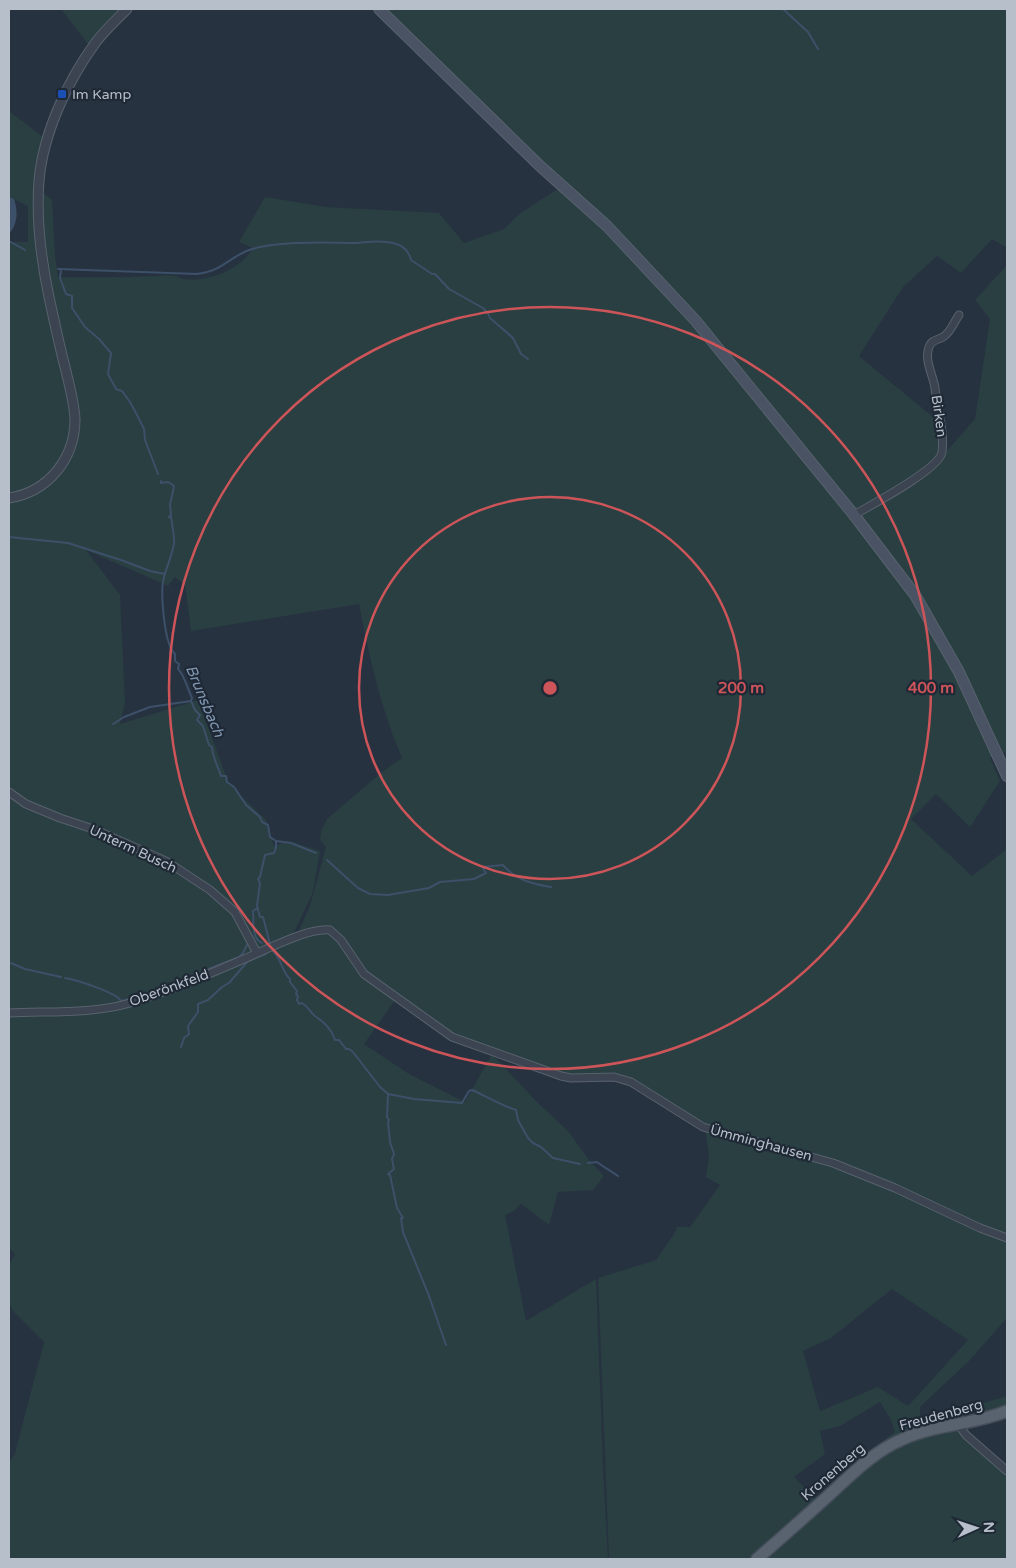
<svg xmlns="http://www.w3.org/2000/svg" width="1016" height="1568" viewBox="0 0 1016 1568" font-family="'Varela Round',sans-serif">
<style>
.green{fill:#293f41;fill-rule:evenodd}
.water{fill:#3d5069}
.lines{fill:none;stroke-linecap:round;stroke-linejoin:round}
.stream{stroke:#3d5069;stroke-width:2}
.minor-casing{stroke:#58626e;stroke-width:9}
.tertiary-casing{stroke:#58626e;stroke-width:11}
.secondary-casing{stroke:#58626e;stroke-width:12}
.primary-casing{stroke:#444d59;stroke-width:14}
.minor{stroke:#3b4450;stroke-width:7}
.tertiary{stroke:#3b4450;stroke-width:9}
.secondary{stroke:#495363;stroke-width:10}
.primary{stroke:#596370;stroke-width:11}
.ring{fill:none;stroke:#cd5559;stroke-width:2.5}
.transit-dot{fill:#1a4fb4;stroke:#1f2936;stroke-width:2}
.labels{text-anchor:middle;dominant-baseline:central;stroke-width:4.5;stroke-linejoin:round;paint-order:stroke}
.poi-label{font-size:14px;fill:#b7bfcb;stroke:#1f2936;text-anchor:start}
.street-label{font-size:14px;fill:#b7bfcb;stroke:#1f2936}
.water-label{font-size:15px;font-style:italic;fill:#8096b1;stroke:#1f2936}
.centre{fill:#cd5559;stroke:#1f2936;stroke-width:2.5}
.ring-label{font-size:15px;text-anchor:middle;font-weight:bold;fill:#cd5559;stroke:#1f2936;stroke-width:4.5;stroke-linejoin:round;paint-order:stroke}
</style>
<rect width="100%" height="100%" fill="#273240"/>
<!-- green -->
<path class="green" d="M 61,9 L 124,9 L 91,48 Z
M 379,9 L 1007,9 L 1007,248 L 992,239 L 961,273 L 937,256 L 903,287 L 859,356 L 939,422 L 944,454 L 975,419 L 990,319 L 975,300 L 1007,265 L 1007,753 L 999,752 L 990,758 L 1000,781 L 970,827 L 936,794 L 911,819 L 972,876 L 1007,849 L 1007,1318 L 968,1362 L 920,1407 L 920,1417 L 963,1409 L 1007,1396 L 1007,1407 L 870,1454 L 869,1451 L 895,1432 L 890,1418 L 880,1402 L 840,1426 L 820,1431 L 825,1454 L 794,1477 L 818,1501 L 752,1559 L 609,1559 L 598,1278 L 656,1260 L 674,1234 L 677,1227 L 690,1227 L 720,1185 L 706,1177 L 709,1155 L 705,1129 L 620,1078 L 571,1078 L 462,1042 L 357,967 L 396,999 L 364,1044 L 409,1074 L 465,1102 L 492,1054 L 536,1101 L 568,1131 L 589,1160 L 604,1176 L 593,1190 L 558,1192 L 549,1225 L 521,1204 L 514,1211 L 505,1215 L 526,1321 L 596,1279 L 603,1466 L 608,1559 L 9,1559 L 9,1463 L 15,1453 L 44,1342 L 13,1311 L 9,1303 L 9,1265 L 15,1254 L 9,1248 L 9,1015 L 114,1009 L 291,942 L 330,930 L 296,937 L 310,906 L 326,847 L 320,840 L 321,831 L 327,819 L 382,772 L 402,758 C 380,706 370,659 359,604 L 191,631 L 185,585 L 175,577 L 168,586 L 86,550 L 120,595 L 125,703 L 120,724 L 198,700 L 229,784 L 266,820 L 274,846 L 289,841 L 320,851 L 313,892 L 292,937 L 258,951 L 237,911 L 167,859 L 28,802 L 9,790 L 9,242 L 28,242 L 28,206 L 9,197 L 9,111 L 47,140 L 38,189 L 52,200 L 55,256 L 58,277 C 91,277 125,278 158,276 C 163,275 171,275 177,276 C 179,277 181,279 184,279 C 208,283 241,269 253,248 L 239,242 L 265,197 L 326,207 L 439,213 L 464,243 L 504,229 L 519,214 L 561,187 L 610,235 L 713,347 L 888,565 L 717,340 L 670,285 L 601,214 L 542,160 L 394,18 ZM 892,1289 L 968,1340 L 908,1406 L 878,1387 L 820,1411 L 803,1351 L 831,1338 Z
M 9,792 L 26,804 L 166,861 L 235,912 L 257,953 L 113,1007 L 9,1013 Z
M 956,1429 L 960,1431 L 978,1452 L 1007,1474 L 1007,1559 L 767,1559 L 875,1461 L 896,1447 L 913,1439 Z"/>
<!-- water -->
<path class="water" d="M 9,197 L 14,199 C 18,211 18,224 9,234 Z"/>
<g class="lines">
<!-- stream -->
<path class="stream" d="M 783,9 L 808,32 L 818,49
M 9,241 L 25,250
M 58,269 L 197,274 C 222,272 231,255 252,249 C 279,241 322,242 351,243 C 364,243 379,239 393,243 C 402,245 409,251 411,260 L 432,274 L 435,274 L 449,289 L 483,308 L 488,313 L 490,318 L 513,338 L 521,354 L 528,359
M 61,270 L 60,278 L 66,294 L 72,296 L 72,308 L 85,327 L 99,339 L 111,353 L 108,374 L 116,389 L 122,391 L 130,402 L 138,417 L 144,429 L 145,440 L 158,474
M 161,481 L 161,483 L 168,482 L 173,485 L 174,487 L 170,504 L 171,515 L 169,517 L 171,517 C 172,523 175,540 174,544 C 172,555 167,566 164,577 C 160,591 164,645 175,654 L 175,661 L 179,664 L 178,669 C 184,674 188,690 192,698 L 191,701 L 195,710 L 200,715 L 197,720 L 203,726 L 209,745 L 212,747 C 213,759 218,766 221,776 L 226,776 L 227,782 L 234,787 L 246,805 L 260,817 L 262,822 L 268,825 L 270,837 L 276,841 L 276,848 L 274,853 L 265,855 L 260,877 L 258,879 L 260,883 L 257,906 L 260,917 L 263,917 L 270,944
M 9,537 L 68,543 L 121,560 L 150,571 L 165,574
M 113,724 L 124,717 L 150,707 L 191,701
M 276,841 L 291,843 L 316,853
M 327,860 L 358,888 L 370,894 L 388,895 L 429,888 L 440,882 L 474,879 L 486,873 L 482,867 L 503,865 C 516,880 532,884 551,887
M 258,908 L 253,911 C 254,921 251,939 262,943
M 273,951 C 282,960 282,972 290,979 L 290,982 L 297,991 L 296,994 L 298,996 L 297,1000 L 299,1004 L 302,1003 C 309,1007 309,1011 315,1016 C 324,1022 332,1029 335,1040 L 339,1040 L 346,1049 L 349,1049 L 353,1052 L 380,1087 L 388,1094 L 414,1099 L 462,1103 L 469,1091 L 472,1090 C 486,1096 502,1106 516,1110 L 518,1120 L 528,1138 L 533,1143 L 541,1147 L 553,1158 L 580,1164
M 11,963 L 25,969 L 61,977
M 206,970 L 239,957 L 243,953 L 247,945
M 65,978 C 76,980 116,992 121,1001 L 138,997
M 150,993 L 201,972
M 181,1047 L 184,1038 L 189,1034 L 188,1026 L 198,1012 L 198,1004 L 208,1000 L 222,987 L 229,983 L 248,961 L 266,954
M 388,1094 L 387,1117 L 389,1120 L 388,1122 L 390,1142 L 394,1154 L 392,1159 L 394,1169 L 388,1174 L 390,1175 L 397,1208 L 403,1218 L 401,1218 L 403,1232 L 429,1296 L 446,1345
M 588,1163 L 597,1162 C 605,1168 611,1171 618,1176"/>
<defs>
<path id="minor" d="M 854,515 C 871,505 940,469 942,452 C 945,433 937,407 935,388 C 933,375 924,360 929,347 C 931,340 938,340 943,337 C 951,332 954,322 959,315
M 9,792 L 26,804 L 60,818 L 96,830 L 166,861 L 210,890 L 235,912 L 257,953
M 9,1013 C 48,1011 93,1014 130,1003 C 167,992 202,977 237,962 C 260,953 307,927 330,930 L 341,940 L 364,974 L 452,1037 L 561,1076 L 571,1078 L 614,1077 L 631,1082 L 703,1127 L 833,1163 L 895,1188 L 980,1228 L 1007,1238
M 958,1424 L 966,1435 L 1007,1471"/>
<path id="tertiary" d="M 9,498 C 48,492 75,459 75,419 C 74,401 69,384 65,367 C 59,344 54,320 49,297 C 41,259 36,220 39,181 C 43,133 68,80 96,42 C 105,30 116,20 127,9"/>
<path id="secondary" d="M 379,9 L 540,166 L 607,226 L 695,320 L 854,515 L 915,595 L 959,672 L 1007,776"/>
<path id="primary" d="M 757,1559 C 781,1538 805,1517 828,1496 C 850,1476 873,1452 901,1440 C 935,1424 973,1425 1007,1411"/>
</defs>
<!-- minor casing -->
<use href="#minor" class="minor-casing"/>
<!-- tertiary casing -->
<use href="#tertiary" class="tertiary-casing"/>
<!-- secondary casing -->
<use href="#secondary" class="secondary-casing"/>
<!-- primary casing -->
<use href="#primary" class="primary-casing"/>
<!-- minor -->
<use href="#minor" class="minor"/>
<!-- tertiary -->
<use href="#tertiary" class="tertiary"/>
<!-- secondary -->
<use href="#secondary" class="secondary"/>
<!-- primary -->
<use href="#primary" class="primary"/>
</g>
<!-- distance rings -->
<g class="ring">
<circle cx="550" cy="688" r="191"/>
<circle cx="550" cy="688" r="381"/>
</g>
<!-- markers -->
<rect class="transit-dot" x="57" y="89" width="10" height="10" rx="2.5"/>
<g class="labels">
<!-- poi labels -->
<g class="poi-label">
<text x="72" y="94">Im Kamp</text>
</g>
<!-- street labels -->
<g class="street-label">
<text transform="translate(939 416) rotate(82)">Birken</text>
<text transform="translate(133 849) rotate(25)">Unterm Busch</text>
<text transform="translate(169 988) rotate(-20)">Oberönkfeld</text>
<text transform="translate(761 1143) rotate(15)">Ümminghausen</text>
<text transform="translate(941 1415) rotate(-15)">Freudenberg</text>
<text transform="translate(833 1472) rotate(-41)">Kronenberg</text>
</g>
<!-- water labels -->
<g class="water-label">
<text transform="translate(205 701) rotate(67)">Brunsbach</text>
</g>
</g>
<circle cx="550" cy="688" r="8" class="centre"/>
<g class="ring-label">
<text x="741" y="693">200 m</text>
<text x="931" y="693">400 m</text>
</g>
<!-- border -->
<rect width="1016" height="1568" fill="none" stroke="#b7bfcb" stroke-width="20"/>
<!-- north arrow -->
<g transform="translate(976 1528) rotate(87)" stroke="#1f2936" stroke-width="4" paint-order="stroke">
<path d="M0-4L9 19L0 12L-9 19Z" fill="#b7bfcb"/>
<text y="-8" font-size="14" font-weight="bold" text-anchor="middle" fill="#b7bfcb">N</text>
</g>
</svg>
